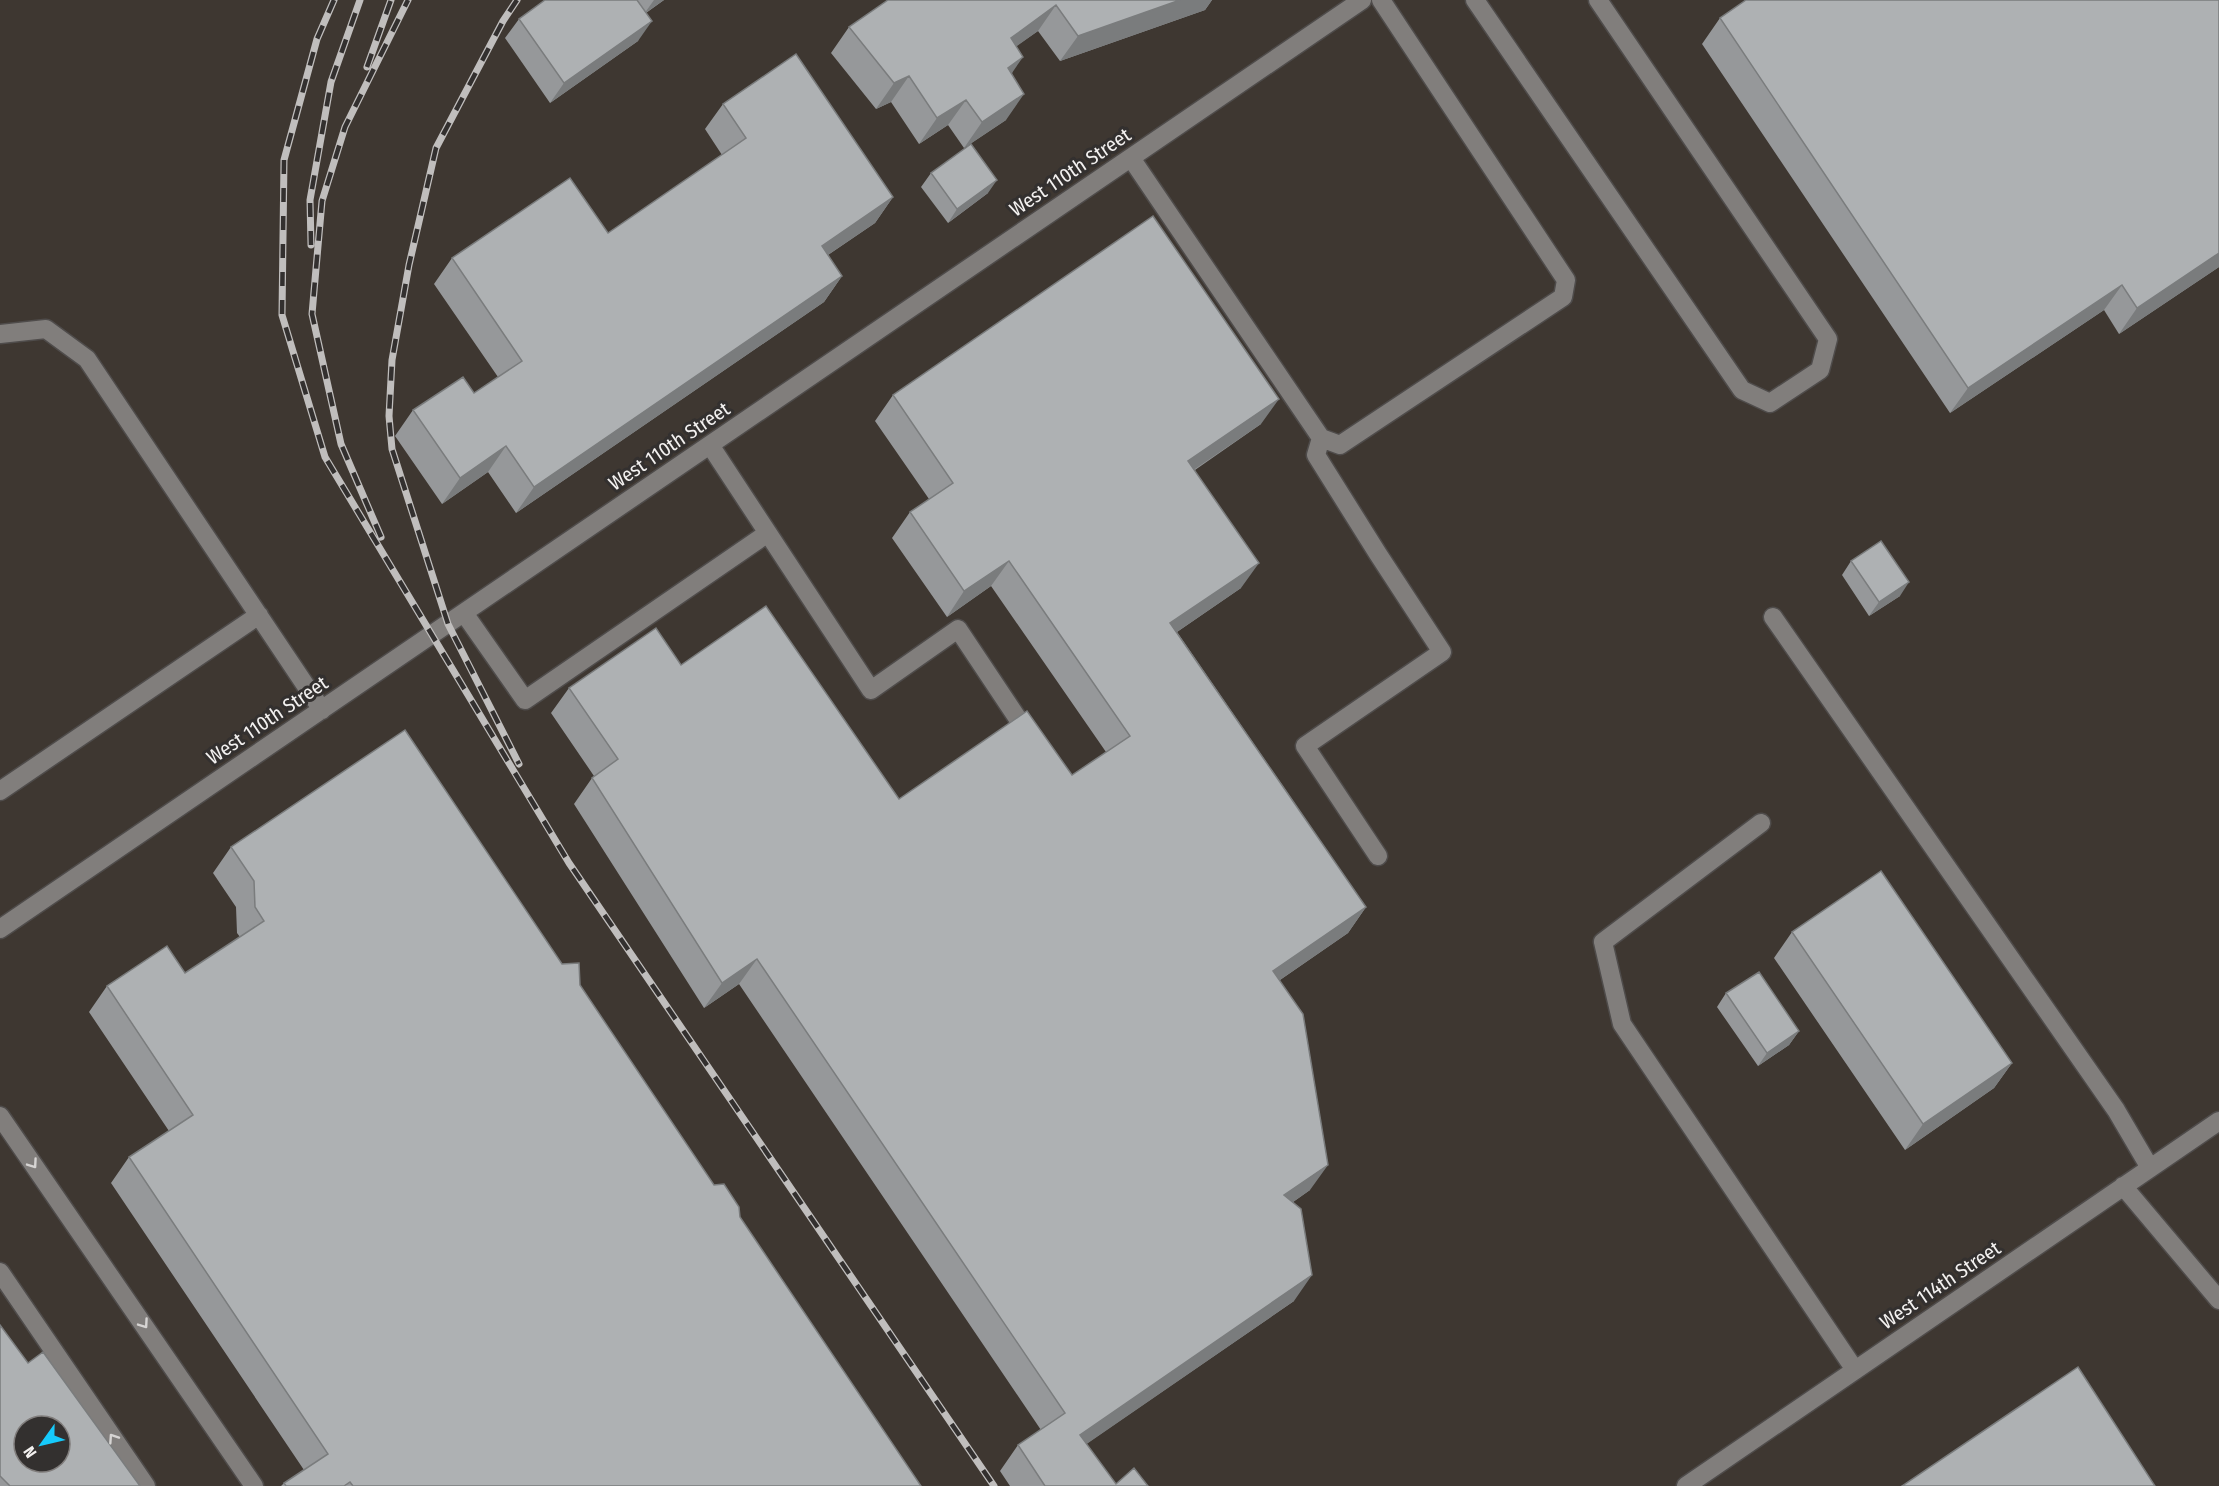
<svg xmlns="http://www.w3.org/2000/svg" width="2219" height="1486" viewBox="0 0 2219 1486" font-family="'Fira Sans Condensed',sans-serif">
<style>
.built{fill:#3e3731;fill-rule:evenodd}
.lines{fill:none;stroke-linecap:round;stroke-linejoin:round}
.minor-casing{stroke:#4f4c4b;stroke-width:21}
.minor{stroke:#817e7c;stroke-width:18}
.rail-casing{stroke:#c0bebd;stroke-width:7}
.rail{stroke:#33302f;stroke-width:4.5;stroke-dasharray:14;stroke-linecap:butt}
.wall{fill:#96989a}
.shaded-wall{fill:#7a7c7d}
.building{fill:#aeb1b3;stroke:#7a7c7d;stroke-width:1.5;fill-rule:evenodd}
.oneway{stroke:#d6d4d3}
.labels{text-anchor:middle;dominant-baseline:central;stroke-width:6;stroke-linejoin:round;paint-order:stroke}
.street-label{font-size:20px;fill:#f3f1f0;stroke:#33302f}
</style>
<rect width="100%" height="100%" fill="#33302f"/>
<!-- built -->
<path class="built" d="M 0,0 L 2219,0 L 2219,1486 L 0,1486 ZM 24,1426 L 60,1426 L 60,1462 L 24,1462 Z"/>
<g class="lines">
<defs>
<path id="minor" d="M 1475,0 L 1742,390 L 1770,403 L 1820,370 L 1828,339 L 1598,0
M 1131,158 L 1321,438 L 1340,445 L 1563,297 L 1566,280 L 1381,0
M 0,334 L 46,329 L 87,359 L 322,710
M 1321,438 L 1316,455 L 1378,554 L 1442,652 L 1305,746 L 1378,856
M 710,445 L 871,690 L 958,629 L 1030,737
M 464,613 L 525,700 L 768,533
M 1773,617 L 2116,1110 L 2150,1168
M 0,791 L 259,615
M 1761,823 L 1603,942 L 1622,1024 L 1855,1370
M 0,929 L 1362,0
M 0,1116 L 254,1486
M 2123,1186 L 2219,1300
M 0,1272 L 146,1486
M 1686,1486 L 2219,1121"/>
</defs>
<!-- minor casing -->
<use href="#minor" class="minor-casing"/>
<!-- minor -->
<use href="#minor" class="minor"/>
<defs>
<path id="rail" d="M 334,0 L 317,39 L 284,160 L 282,315 L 325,457 L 569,863 L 994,1486
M 517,0 L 503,21 L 436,148 L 409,265 L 392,360 L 389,416 L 392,449 L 448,624 L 519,764
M 367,67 L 391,0
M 311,245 L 310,200 L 331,82 L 360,0
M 381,537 L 341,444 L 312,314 L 322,201 L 345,127 L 408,0"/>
</defs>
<!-- rail casing -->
<use href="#rail" class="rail-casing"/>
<!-- rail -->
<use href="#rail" class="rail"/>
</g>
<!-- wall -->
<path class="wall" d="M 545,0 L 664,0 L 646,13 L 638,41 L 550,103 L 505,38 L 519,19 Z
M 888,0 L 1212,0 L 1205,10 L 1060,61 L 1038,31 L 1016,46 L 1012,74 L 1006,120 L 964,148 L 948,125 L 919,144 L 891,102 L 876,109 L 831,53 L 849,27 Z
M 1720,18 L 2219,267 L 2119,334 L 2104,310 L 1950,413 L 1702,44 Z
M 723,104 L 893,197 L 875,223 L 828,255 L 842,276 L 824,302 L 516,513 L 488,472 L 442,504 L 395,436 L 413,410 L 474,393 L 498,377 L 434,284 L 452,258 L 608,233 L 722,155 L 705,129 Z
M 931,173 L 988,193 L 948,223 L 921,187 Z
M 893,395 L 1261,424 L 1195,470 L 1241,588 L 1177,632 L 1366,907 L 1348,933 L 1280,980 L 1310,1190 L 1293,1202 L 1294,1301 L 1086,1444 L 1116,1484 L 1148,1486 L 1010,1486 L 1000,1471 L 1018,1445 L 1041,1430 L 739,984 L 704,1008 L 574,804 L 592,778 L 594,776 L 551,713 L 569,688 L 681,665 L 899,799 L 1072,775 L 1106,752 L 991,586 L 947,617 L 892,538 L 910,512 L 929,499 L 875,421 Z
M 1851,561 L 1900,596 L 1869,616 L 1842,575 Z
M 231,847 L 562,964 L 580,985 L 714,1185 L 740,1217 L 921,1486 L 281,1486 L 284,1483 L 304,1470 L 111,1183 L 129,1157 L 169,1131 L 89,1012 L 107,986 L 185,973 L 240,937 L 237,933 L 236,907 L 213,873 Z
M 1792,932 L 2012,1063 L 1994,1088 L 1905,1150 L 1774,958 Z
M 1726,993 L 1799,1031 L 1789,1045 L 1758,1066 L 1717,1007 Z
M 0,1325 L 28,1363 L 140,1486 L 0,1486 Z"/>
<!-- shaded-wall -->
<path class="shaded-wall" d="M 654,0 L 664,0 L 644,14 Z
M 1180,0 L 1212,0 L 1205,10 L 1060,61 L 1078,36 Z
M 1056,5 L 1038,31 L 993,63 L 1011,38 Z
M 652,21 L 638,41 L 550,103 L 564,83 Z
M 1023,57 L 1005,83 L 1008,68 Z
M 909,76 L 891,102 L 876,109 L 894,83 Z
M 1024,94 L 1006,120 L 964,148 L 982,122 Z
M 966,100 L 948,125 L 919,144 L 937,118 Z
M 997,180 L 988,193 L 948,223 L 957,209 Z
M 893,197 L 875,223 L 804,271 L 822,246 Z
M 2219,253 L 2219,267 L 2119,334 L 2137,308 Z
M 842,276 L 824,302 L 516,513 L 534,487 Z
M 2122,285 L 2104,310 L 1950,413 L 1968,388 Z
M 1279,399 L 1261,424 L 1170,486 L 1188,461 Z
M 506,446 L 488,472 L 442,504 L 460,478 Z
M 1009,561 L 991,586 L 947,617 L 964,591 Z
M 1259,563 L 1241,588 L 1152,649 L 1170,623 Z
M 1909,582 L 1900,596 L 1869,616 L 1879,602 Z
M 1366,907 L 1348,933 L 1255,997 L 1273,971 Z
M 757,959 L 739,984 L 704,1008 L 722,983 Z
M 1799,1031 L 1789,1045 L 1758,1066 L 1767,1053 Z
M 2012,1063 L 1994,1088 L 1905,1150 L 1923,1124 Z
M 1328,1165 L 1310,1190 L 1266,1221 L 1284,1195 Z
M 1312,1275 L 1294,1301 L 1062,1461 L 1080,1435 Z"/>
<!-- building -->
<path class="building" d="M 545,0 L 637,0 L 652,21 L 564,83 L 519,19 Z
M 888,0 L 1180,0 L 1078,36 L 1056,5 L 1011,38 L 1023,57 L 1008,68 L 1024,94 L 982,122 L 966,100 L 937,118 L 909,76 L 894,83 L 849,27 Z
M 1746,0 L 2219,0 L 2219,253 L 2137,308 L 2122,285 L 1968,388 L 1720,18 Z
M 796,54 L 893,197 L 822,246 L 842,276 L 534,487 L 506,446 L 460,478 L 413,410 L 463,377 L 474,393 L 522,361 L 452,258 L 570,178 L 608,233 L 746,138 L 723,104 Z
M 971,144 L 997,180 L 957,209 L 931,173 Z
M 1153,216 L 1279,399 L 1188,461 L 1259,563 L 1170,623 L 1366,907 L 1273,971 L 1303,1014 L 1328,1165 L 1284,1195 L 1301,1209 L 1312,1275 L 1080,1435 L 1116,1484 L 1134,1468 L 1148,1486 L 1045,1486 L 1018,1445 L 1065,1413 L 757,959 L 722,983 L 592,778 L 618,759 L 569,688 L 656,628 L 681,665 L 766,606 L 899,799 L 1027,711 L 1072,775 L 1130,736 L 1009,561 L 964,591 L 910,512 L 953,483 L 893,395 Z
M 1881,541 L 1909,582 L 1879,602 L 1851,561 Z
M 405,730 L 562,964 L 579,963 L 580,985 L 714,1185 L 724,1184 L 739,1207 L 740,1217 L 921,1486 L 353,1486 L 350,1482 L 344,1486 L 286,1486 L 284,1483 L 328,1454 L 129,1157 L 193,1115 L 107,986 L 167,946 L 185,973 L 264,921 L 255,907 L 254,881 L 231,847 Z
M 1881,871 L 2012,1063 L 1923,1124 L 1792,932 Z
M 1759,972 L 1799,1031 L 1767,1053 L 1726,993 Z
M 0,1325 L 28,1363 L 43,1352 L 140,1486 L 10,1486 L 0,1476 ZM 24,1426 L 60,1426 L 60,1462 L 24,1462 Z
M 2078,1367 L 2155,1486 L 1902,1486 Z"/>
<!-- one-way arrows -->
<defs><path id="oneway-chevron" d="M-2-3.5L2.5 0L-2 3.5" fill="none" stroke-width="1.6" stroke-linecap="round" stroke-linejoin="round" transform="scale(1.5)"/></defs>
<g class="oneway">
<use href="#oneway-chevron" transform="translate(33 1164) rotate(55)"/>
<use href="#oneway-chevron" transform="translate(144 1324) rotate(55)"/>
<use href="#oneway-chevron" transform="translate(113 1438) rotate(-124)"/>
</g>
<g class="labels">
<!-- street labels -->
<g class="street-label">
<text transform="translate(1070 172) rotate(-34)">West 110th Street</text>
<text transform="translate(669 446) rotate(-34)">West 110th Street</text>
<text transform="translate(267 720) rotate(-34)">West 110th Street</text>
<text transform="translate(1940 1285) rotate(-34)">West 114th Street</text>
</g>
</g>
<!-- north arrow -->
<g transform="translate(42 1444) rotate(236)"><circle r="28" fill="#33302f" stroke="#807d7c" stroke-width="1.5"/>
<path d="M0-4.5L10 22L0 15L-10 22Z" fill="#16cafb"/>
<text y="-9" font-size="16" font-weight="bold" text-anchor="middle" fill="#f3f1f0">N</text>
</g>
</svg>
